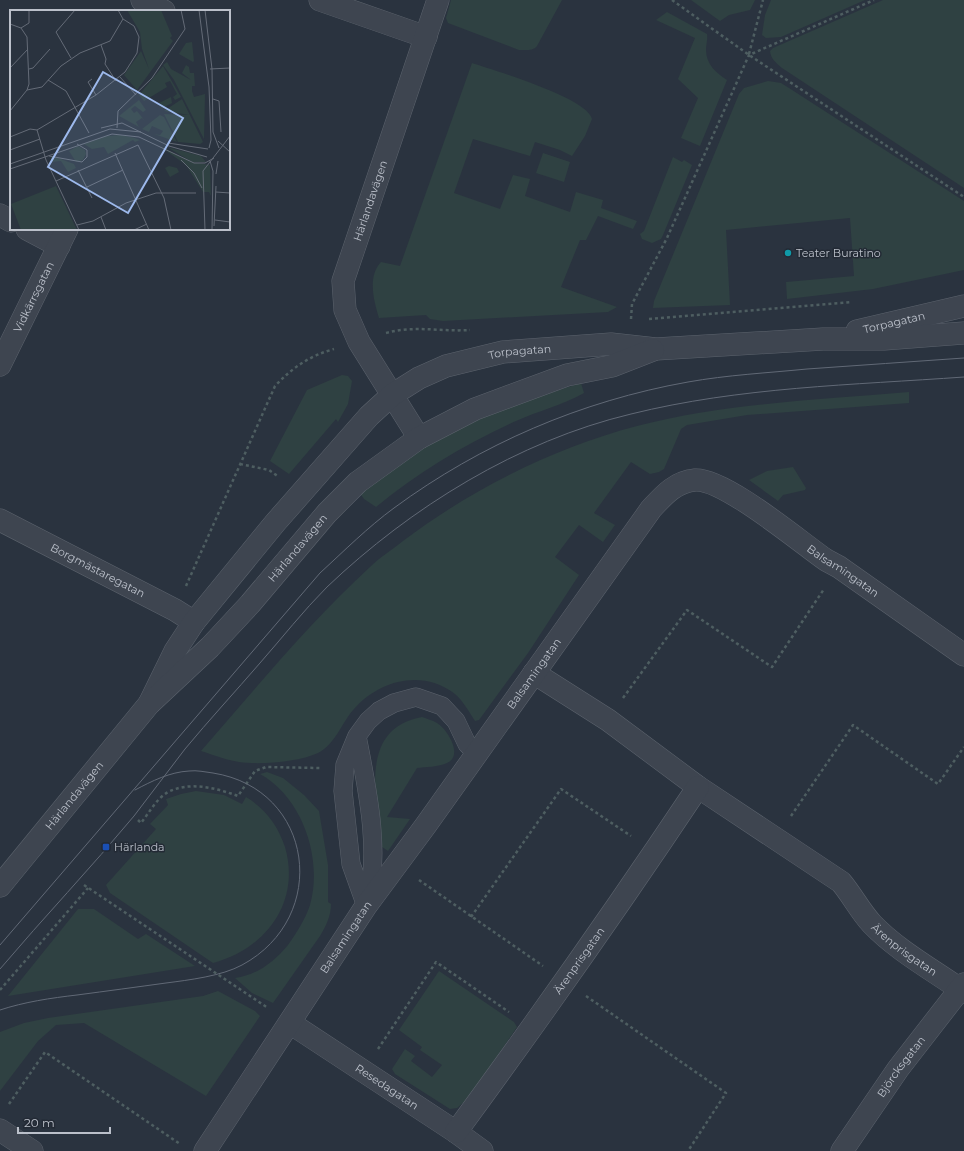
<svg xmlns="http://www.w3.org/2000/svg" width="964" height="1151" viewBox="0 0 964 1151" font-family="Montserrat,sans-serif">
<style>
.green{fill:#2f4142}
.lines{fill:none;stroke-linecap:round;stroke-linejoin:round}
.service-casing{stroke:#5c636d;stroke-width:19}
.minor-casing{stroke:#5c636d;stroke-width:23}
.tertiary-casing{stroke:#5c636d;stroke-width:23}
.path{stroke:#4e5e61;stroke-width:2.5;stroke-dasharray:3 3;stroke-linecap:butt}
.service{stroke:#3e4550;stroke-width:18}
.minor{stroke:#3e4550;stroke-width:22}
.tertiary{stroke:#3e4550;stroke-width:22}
.tram{stroke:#616976;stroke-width:1}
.culture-dot{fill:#0f9aa8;stroke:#232a35;stroke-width:1.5}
.transit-dot{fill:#1a4fb4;stroke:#232a35;stroke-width:1.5}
.labels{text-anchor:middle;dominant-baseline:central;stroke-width:3;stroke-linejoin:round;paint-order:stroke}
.street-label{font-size:11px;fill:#bbc0ca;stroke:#232a35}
.poi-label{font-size:11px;fill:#bbc0ca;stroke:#232a35;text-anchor:start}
.inset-road{fill:none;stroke:#646b77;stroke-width:1}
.view{fill:#9db9ec;fill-opacity:0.15;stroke:#9db9ec;stroke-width:2}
.inset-edge{fill:none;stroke:#bbc0ca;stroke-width:2}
</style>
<rect width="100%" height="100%" fill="#2a333f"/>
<!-- green -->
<path class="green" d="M 451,0 L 562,0 L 537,46 C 533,51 526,50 519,50 L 448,23 L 446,18 Z
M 691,0 L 755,0 L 750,10 L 729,15 L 720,21 Z
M 771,0 L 865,0 L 781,37 L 766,38 L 762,35 L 765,15 Z
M 883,0 L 964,0 L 964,188 L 782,68 C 775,62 771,59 770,51 L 773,48 Z
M 667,12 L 707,34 C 708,39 706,44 706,50 C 706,64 716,73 727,80 L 700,146 L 681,138 L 698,98 L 678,79 L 695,38 L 656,20 Z
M 472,63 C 493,70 588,98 592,119 L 585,136 L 572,156 L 560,150 L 535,142 L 530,156 L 473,139 L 454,193 L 500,209 L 513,175 L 530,179 L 525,196 L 570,212 L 576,192 L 603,200 L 601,208 L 637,221 L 633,229 L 598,216 L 586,240 L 580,240 L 561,287 L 617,307 L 608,312 L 443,321 L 430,319 L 426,315 L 379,318 C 374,301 367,277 381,262 L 400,266 Z
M 768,81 L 781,83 L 789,88 L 964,201 L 964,270 L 873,289 L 787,299 L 786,282 L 854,276 L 850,218 L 726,230 L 730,305 L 653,308 L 654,301 L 739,94 L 744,88 Z
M 543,153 L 570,162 L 564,182 L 536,173 Z
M 673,157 L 682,162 L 684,160 L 692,165 L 663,235 L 661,239 L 652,243 L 642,239 L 640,234 L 644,231 Z
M 342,375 L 348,376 L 352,381 L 348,404 L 338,422 L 336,419 L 289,474 L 270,461 L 307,390 Z
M 581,383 L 584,393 C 563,405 538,411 516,421 C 467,443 418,472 376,507 L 364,499 L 359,492 L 403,459 L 472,422 L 502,408 Z
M 909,392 L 909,403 L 747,415 L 687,425 L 681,429 L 664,469 L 659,472 L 650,474 L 631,462 L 594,513 L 615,525 L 603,542 L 579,525 L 555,557 L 579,575 L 528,653 L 479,720 L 475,721 C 469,712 464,702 455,694 C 422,669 380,680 354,709 C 342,722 335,745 318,753 C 299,762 260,765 239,762 C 226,760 214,755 201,751 C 256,688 309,623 370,567 C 380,557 392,550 403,541 C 472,489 553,448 637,426 C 725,403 818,400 909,392 Z
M 793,467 L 806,488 L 805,490 L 783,495 L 778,501 L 749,480 L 767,471 Z
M 422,717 C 427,719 432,720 437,723 C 447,729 464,755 447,763 C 439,767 425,767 417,768 L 387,817 L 410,819 L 388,851 L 382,847 C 377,800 357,729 422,717 Z
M 267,772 L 283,778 L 304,795 L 319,811 L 328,865 L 328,902 L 331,904 C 331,916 326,926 320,936 L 273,1003 L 252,993 L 235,978 C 257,975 274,962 288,945 C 297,932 305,920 310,905 C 323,859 303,798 260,774 Z
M 196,791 L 224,795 L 242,804 L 246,797 C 266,809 278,826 285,847 C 301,902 266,949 213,963 L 110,893 L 106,885 L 156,829 L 150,824 L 168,805 L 166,799 L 181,794 Z
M 78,909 L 94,909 L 138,939 L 146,934 L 195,966 L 8,996 Z
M 439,971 L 514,1022 L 517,1027 L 469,1098 L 457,1108 L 450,1109 L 395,1074 L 392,1069 L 405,1049 L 415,1056 L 411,1061 L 432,1077 L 442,1065 L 420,1050 L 422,1047 L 399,1030 Z
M 218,991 L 255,1011 L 260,1016 L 206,1096 L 84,1023 L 56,1025 L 38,1041 L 0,1091 L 0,1032 L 24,1023 L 48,1018 L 203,996 Z"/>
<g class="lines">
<defs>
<path id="service" d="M 357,736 C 367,788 381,851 367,903
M 366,906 L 351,864 L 343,791 L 345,765 L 357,736 L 368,721 L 379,711 L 394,703 L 416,697 L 442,706 L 456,721 L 467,744 L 477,754"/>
<g id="minor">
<path d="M 142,0 L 164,11"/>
<path d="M 320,0 L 426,37"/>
<path d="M 0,215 L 11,221"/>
<path d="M 27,229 L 59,246"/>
<path id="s1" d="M 0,365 L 67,229"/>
<path id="s2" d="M 419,438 L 359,342 L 345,310 L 343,281 L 438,0"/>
<path id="s3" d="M 0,520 L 175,610 L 194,622"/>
<path id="s4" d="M 534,673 L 608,720 L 698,787 L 841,882 C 852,895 860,911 872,924 C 898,951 933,970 964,992"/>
<path id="s5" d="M 290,1023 L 456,1132 L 482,1151"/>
<path d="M 0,1130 L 32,1151"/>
<path id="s6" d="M 456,1132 C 539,1019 620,904 698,787"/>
<path id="s7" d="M 205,1151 L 366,906 L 426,825 L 651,509 C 664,495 675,482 695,480 C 724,478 800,542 826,560 L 839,567 L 964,655"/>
<path id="s8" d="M 842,1151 L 898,1069 L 964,984"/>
</g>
<g id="tertiary">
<path id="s9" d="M 857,331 L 964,306"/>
<path id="s10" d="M 149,704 L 175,651 L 194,622 L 275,523 L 369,416 L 392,395 L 419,378 L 446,366 L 503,352 L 611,344 L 656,349 L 823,339 L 884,339 L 964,333"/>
<path id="s11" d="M 0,886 L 149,704 L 210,647 L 250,604 L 327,513 L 358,482 L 419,438 L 475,409 L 567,375 L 612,366 L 653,350"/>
</g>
</defs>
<!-- service casing -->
<use href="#service" class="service-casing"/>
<!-- minor casing -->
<use href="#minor" class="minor-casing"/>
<!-- tertiary casing -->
<use href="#tertiary" class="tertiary-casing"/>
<!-- path -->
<path class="path" d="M 672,0 L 749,55 L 964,197
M 749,54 L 763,0
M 631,319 L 632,304 L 667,238 L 749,55 L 874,0
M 649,319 L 851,302
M 386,333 C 414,325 442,332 470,330
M 240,464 L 269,470 L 279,477
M 186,586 L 275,386 C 292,368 309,356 334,349
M 623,698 L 687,610 L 772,667 L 824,589
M 791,816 L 853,725 L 938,784 L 964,747
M 138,820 L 141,823 C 149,813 157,798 168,792 C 190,781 216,788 238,796 L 255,771 L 266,767 L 320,768
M 419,880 L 543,966
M 84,885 L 268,1008
M 471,917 L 561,789 L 631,836
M 0,990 L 88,888
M 586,996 L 726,1093 L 688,1151
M 378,1049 L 436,962 L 509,1012
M 9,1104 L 45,1052 L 180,1144"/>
<!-- service -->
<use href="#service" class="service"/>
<!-- minor -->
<use href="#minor" class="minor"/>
<!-- tertiary -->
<use href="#tertiary" class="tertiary"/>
<!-- tram -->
<path class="tram" d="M 0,945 L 320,573 C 344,551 368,527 394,508 C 481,444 581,401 688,382 C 727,375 767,373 807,369 C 859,365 912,362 964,358
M 0,969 C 44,917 91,868 134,816 C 151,794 168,771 185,749 C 209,720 235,692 260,663 C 282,638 303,611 327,587 C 411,507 518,441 631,414 C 740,387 853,385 964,377
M 0,1010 C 24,1002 51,998 77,995 C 107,991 137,987 166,983 C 189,980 222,976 242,965 C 331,917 314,789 213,773 C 205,772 197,770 189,771 C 170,772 152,781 135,790"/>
</g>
<!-- markers -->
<circle class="culture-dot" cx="788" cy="253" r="4"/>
<rect class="transit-dot" x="102" y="843" width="8" height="8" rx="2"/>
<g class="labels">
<!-- street labels -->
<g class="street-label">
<text stroke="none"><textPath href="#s2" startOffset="262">Härlandavägen</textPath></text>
<text stroke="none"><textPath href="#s1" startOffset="76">Vidkärrsgatan</textPath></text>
<text stroke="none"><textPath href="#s9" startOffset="38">Torpagatan</textPath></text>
<text stroke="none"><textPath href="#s10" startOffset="532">Torpagatan</textPath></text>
<text stroke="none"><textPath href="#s11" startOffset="451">Härlandavägen</textPath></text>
<text stroke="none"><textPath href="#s3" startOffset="110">Borgmästaregatan</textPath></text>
<text stroke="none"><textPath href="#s7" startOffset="1011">Balsamingatan</textPath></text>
<text stroke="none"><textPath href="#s7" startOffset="580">Balsamingatan</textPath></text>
<text stroke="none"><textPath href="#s11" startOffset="117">Härlandavägen</textPath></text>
<text stroke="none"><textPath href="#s7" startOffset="256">Balsamingatan</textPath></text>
<text stroke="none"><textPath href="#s4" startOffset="465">Ärenprisgatan</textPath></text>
<text stroke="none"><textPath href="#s6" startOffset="211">Ärenprisgatan</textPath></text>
<text stroke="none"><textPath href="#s8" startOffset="103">Björcksgatan</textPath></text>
<text stroke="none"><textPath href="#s5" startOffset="116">Resedagatan</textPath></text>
</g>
<!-- poi labels -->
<g class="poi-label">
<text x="796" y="253">Teater Buratino</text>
<text x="114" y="847">Härlanda</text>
</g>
</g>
<!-- overview -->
<g transform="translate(10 10)">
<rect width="220" height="220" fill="#2a333f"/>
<path d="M 117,0 L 151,0 L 162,26 L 160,28 L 163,31 L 127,80 L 114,65 L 131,41 L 139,59 L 132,39 L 130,22 ZM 182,32 L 184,51 L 183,52 L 169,44 L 176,33 ZM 157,52 L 161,59 L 181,70 L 172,63 L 176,55 L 179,57 L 180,63 L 184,63 L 185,76 L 182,76 L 182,81 L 184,87 L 195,84 L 194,129 L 164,70 L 153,55 ZM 153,56 L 171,87 L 165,90 L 163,87 L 167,84 L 160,71 L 155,73 L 157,77 L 134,91 L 129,85 ZM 161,87 L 162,93 L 152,98 L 149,93 ZM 172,89 L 193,132 L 190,134 L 168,132 L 154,104 L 179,105 L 154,101 ZM 129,90 L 136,100 L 133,102 L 125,96 L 121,99 L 124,103 L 127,101 L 135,111 L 132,108 L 126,112 L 129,117 L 109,106 ZM 150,105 L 154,107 L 167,132 L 144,124 L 150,125 L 153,121 L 142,116 L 139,122 L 132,119 ZM 111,125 L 125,128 L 149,138 L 130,130 L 125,132 L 123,130 L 98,144 L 94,137 L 82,139 L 74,134 L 97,126 ZM 68,136 L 75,140 L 76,144 L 73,150 L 66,152 L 59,141 ZM 157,137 L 191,146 L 196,152 L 182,152 ZM 156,139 L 181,152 L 200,155 L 201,186 L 199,182 L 193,182 L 176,155 L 155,140 ZM 41,147 L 48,148 L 64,154 L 66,158 L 58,162 L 51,151 L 41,152 ZM 159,156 L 167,158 L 169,162 L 160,167 L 155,158 ZM 46,176 L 67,220 L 11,220 L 1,194 Z" fill="#2f4142"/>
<path class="inset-road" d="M 189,0 L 199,77 L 201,130 L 199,138M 195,0 L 202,59 L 203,122 L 209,138M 0,14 L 11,18 L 17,27 L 19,74 L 17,80 L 0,101M 11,18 L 19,13 L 19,0M 91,35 L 96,49 L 95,54 L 106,71M 61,48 L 46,22 L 65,0M 0,58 L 18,39M 19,59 L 23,58 L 40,39M 200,59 L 220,58M 110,67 L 126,85M 82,69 L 78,72 L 86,85M 38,70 L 56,81 L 79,123M 17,80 L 32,77 L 51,56 L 70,43 L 100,31 L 113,9 L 108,0M 203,89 L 209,91 L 211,122M 91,118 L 112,113 L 159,136 L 197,147M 107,118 L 108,101 L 142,68 L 175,19 L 171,0M 27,120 L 86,85 L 115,62 L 127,43 L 129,27 L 124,16 L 113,9M 27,120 L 36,150 L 69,220M 0,127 L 20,119 L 27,120M 208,131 L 220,142M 158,133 L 198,139M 0,140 L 30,129M 105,143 L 139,220M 39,146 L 72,152 L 77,147 L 77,140 L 67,134M 171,150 L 184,163 L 192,178M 200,151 L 203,161 L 202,220M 0,154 L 100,119 L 131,122M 0,159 L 102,124 L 129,127 L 184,153 L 195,153 L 204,148M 68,160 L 82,188M 206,164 L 208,151M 46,171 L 128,135 L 154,188 L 161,220M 77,177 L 113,160M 206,182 L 220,183M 91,207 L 96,220M 205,210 L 220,212M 67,215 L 83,211 L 116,193 L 146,183 L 186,183M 204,216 L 206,176M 124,220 L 137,214M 195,220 L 193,161 L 220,126"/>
<path class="view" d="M 93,62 L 173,108 L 118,203 L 38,157 Z"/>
<rect width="220" height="220" class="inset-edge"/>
</g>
<!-- scale -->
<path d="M18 1127v6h92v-6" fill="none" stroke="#bbc0ca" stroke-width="2"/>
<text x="24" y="1127" font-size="12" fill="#bbc0ca" stroke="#232a35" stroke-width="3" paint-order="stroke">20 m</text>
</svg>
